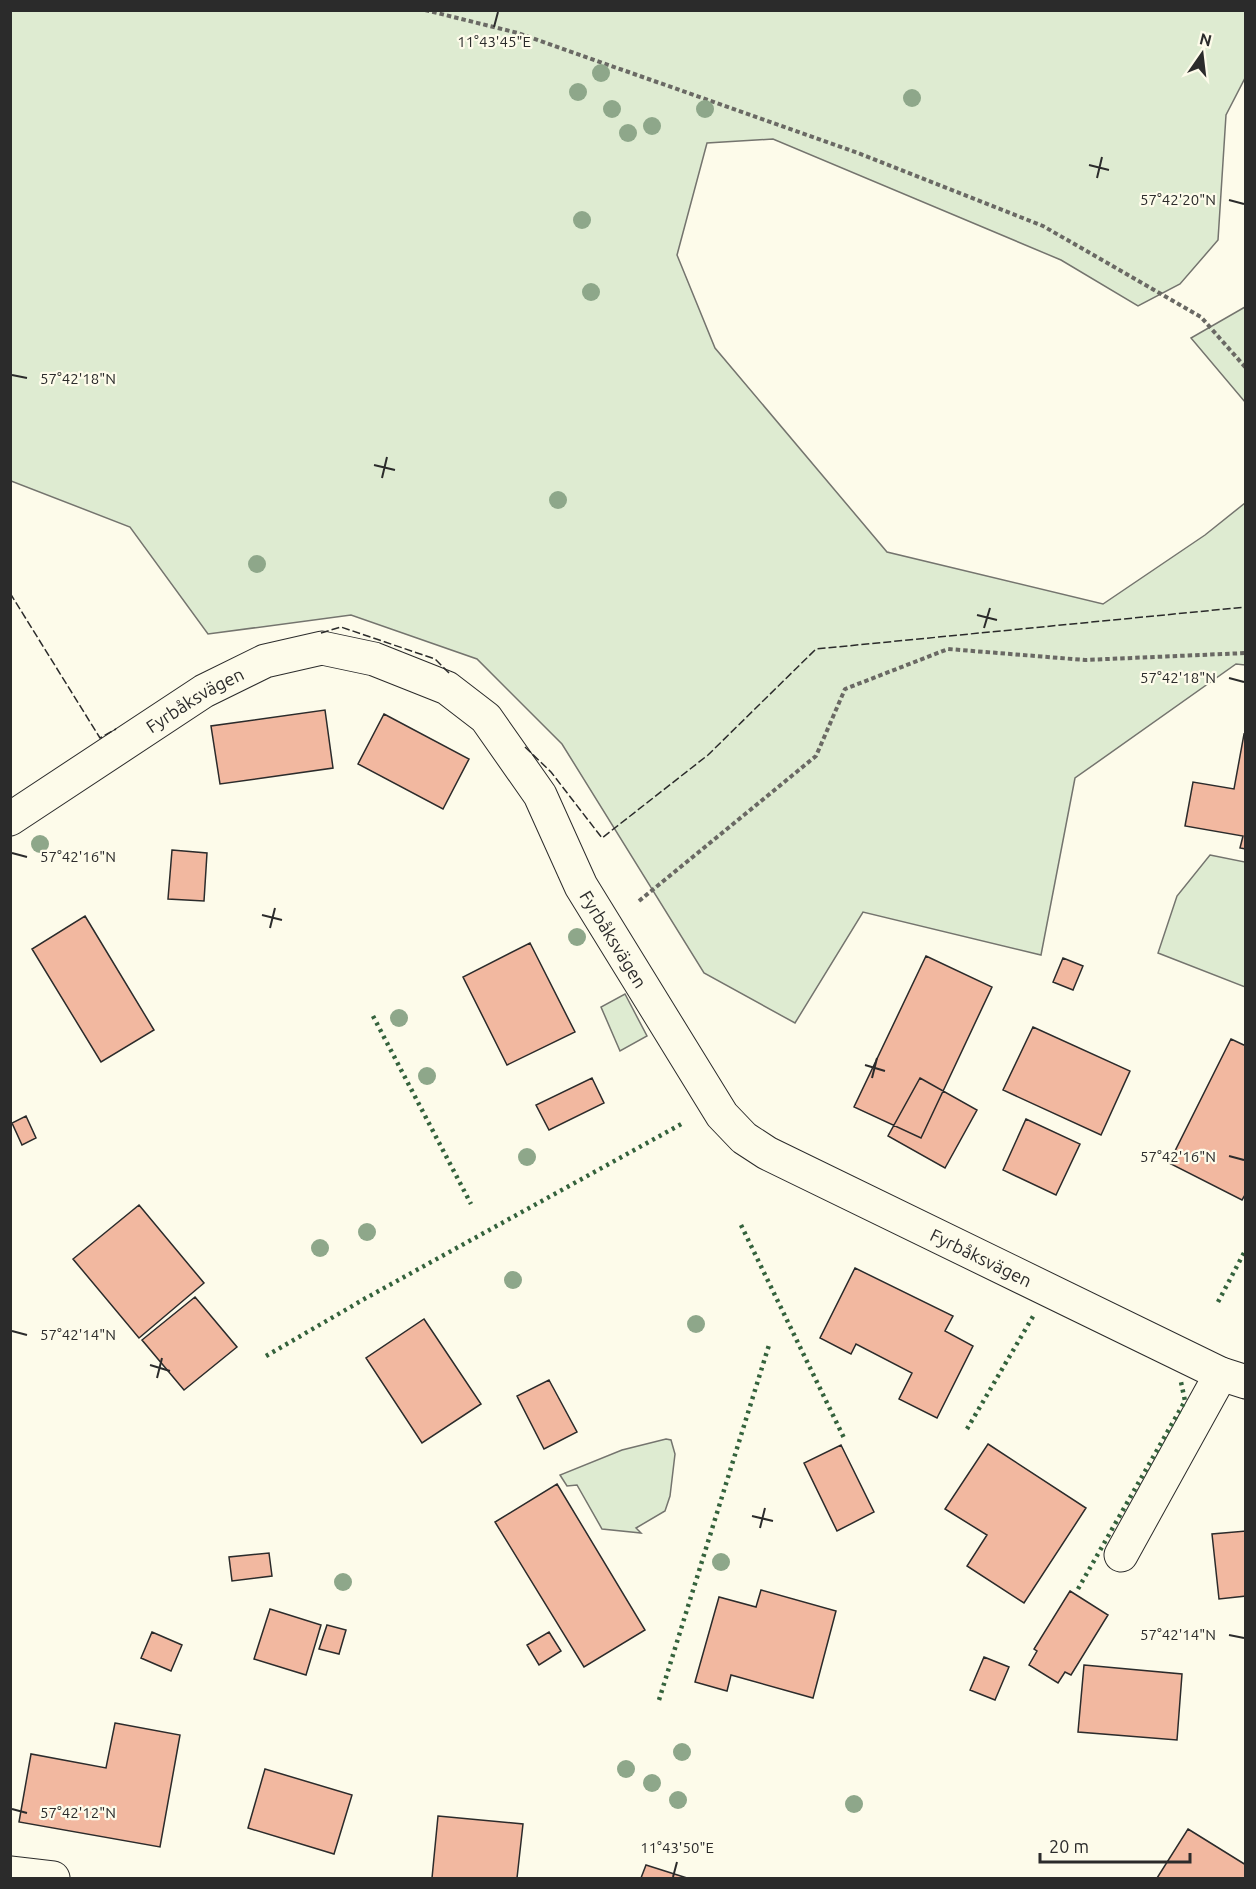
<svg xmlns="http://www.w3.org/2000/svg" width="1256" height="1889" viewBox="0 0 1256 1889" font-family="Ubuntu,sans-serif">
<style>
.green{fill:#deebd1;stroke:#74746e;stroke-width:1.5}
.building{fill:#f2b8a0;stroke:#2b2b2b;stroke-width:1.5}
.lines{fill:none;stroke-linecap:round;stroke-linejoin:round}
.minor-casing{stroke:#2b2b2b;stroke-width:35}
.path{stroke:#6a6964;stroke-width:4;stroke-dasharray:4.5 3;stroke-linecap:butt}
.minor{stroke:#fdfbea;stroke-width:33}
.hedge{stroke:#34623c;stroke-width:4.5;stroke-dasharray:3 4.5;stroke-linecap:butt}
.fence{stroke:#2b2b2b;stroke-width:1.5;stroke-dasharray:8 3;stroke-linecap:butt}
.tree{fill:#8ea78a}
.ticks{fill:none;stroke:#2b2b2b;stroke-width:2}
.labels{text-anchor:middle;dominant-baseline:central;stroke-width:4.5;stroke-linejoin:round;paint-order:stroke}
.street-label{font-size:18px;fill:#2b2b2b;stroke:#fdfbea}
.ticks-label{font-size:15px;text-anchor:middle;fill:#2b2b2b;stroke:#fdfbea;stroke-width:4.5;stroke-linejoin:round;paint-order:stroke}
</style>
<rect width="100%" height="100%" fill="#fdfbea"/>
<!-- green -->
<path class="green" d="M 10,11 L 1245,11 L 1245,78 L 1226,115 L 1218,240 L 1180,284 L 1138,306 L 1061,260 L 773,139 L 707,143 L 677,255 L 715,348 L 887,552 L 1103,604 L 1205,535 L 1245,503 L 1245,665 L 1236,664 L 1075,778 L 1041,955 L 863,912 L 795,1023 L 704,973 L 562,744 L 477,659 L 351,615 L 208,634 L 130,527 L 11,481 Z
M 1245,307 L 1245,306 L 1245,402 L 1191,338 Z
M 1210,855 L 1245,862 L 1245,987 L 1158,953 L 1177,896 Z
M 625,994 L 647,1036 L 620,1051 L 601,1007 Z
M 666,1439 L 671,1440 L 675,1454 L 670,1496 L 665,1511 L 636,1528 L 641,1533 L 602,1529 L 577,1485 L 567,1486 L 560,1475 L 622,1450 Z"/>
<!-- building -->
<path class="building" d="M 325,710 L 333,768 L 220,784 L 211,726 Z
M 384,714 L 469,759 L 443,809 L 358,764 Z
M 1244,734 L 1246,735 L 1246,849 L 1240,848 L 1243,836 L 1185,826 L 1193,782 L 1234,789 Z
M 172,850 L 207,853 L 204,901 L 168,899 Z
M 85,916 L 154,1030 L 101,1062 L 32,949 Z
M 530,943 L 575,1032 L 507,1065 L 463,977 Z
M 926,956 L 992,987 L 921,1138 L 854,1107 Z
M 1063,958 L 1083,966 L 1073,990 L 1053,982 Z
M 1033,1027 L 1130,1071 L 1101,1135 L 1003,1090 Z
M 1231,1039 L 1246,1046 L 1246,1193 L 1242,1200 L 1169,1163 Z
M 592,1078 L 604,1103 L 549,1130 L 536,1105 Z
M 920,1078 L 977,1110 L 945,1168 L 888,1136 Z
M 26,1116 L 36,1138 L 22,1145 L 12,1123 Z
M 1026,1119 L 1080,1144 L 1056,1195 L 1003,1170 Z
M 139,1205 L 204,1283 L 139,1338 L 73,1259 Z
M 855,1268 L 953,1316 L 945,1331 L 973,1346 L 937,1418 L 899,1399 L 912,1373 L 856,1344 L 851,1354 L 820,1338 Z
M 195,1297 L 237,1347 L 184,1390 L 142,1340 Z
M 424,1319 L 481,1404 L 422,1443 L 366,1358 Z
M 549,1380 L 577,1432 L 544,1449 L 517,1396 Z
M 988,1444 L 1086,1508 L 1024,1603 L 967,1566 L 987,1535 L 945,1509 Z
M 841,1445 L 874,1512 L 837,1531 L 804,1463 Z
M 557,1484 L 645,1630 L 584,1667 L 495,1522 Z
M 1246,1531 L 1246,1596 L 1219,1599 L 1212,1534 Z
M 269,1553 L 272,1576 L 232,1581 L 229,1557 Z
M 761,1590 L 836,1611 L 813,1698 L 731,1675 L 727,1691 L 695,1682 L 719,1597 L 756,1607 Z
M 1070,1591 L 1108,1615 L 1071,1675 L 1065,1672 L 1058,1683 L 1029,1665 L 1037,1651 L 1034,1649 Z
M 270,1609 L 321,1625 L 306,1675 L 254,1659 Z
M 327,1625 L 346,1630 L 339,1654 L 319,1649 Z
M 152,1632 L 182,1645 L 171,1671 L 141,1658 Z
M 549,1632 L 561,1651 L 539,1665 L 527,1645 Z
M 984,1657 L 1009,1667 L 995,1700 L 970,1690 Z
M 1084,1665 L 1182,1674 L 1177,1740 L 1078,1732 Z
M 115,1723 L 180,1735 L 160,1847 L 19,1822 L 31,1754 L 106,1768 Z
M 265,1769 L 352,1795 L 334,1854 L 248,1828 Z
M 438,1816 L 523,1824 L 517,1878 L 432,1878 Z
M 1188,1829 L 1246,1865 L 1246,1878 L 1157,1878 Z
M 646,1865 L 687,1878 L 641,1878 Z"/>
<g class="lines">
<defs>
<g id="minor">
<path id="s1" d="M 10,819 L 204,691 L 265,661 L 322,648 L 374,659 L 447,688 L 486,718 L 540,795 L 581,886 L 722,1115 L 744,1138 L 767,1153 L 1221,1374 L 1246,1382"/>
<path d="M 1121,1555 L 1221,1374"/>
<path d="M 10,1873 L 53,1878"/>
</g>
</defs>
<!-- minor casing -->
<use href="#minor" class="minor-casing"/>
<!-- path -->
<path class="path" d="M 425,10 L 518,33 L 858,153 L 1043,226 L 1201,317 L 1246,368
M 639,901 L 816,756 L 845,689 L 948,649 L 1085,660 L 1246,653"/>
<!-- minor -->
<use href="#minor" class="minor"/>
<!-- hedge -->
<path class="hedge" d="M 373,1016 L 471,1204
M 741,1225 L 844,1438
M 1218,1302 L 1246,1249
M 266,1356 L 366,1298 L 685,1122
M 967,1429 L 1035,1313
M 1078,1589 L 1185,1401 L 1181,1382
M 659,1700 L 769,1345"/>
<!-- fence -->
<path class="fence" d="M 10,593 L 100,738 L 116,729
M 321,633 L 341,627 L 435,659 L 450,674
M 525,747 L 551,772 L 602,838 L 708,755 L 816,649 L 1246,607"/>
</g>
<!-- trees -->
<g class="tree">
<circle cx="601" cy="73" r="9"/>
<circle cx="578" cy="92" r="9"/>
<circle cx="912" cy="98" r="9"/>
<circle cx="612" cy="109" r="9"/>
<circle cx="705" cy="109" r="9"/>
<circle cx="652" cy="126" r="9"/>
<circle cx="628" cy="133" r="9"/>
<circle cx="582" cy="220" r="9"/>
<circle cx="591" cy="292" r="9"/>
<circle cx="558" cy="500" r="9"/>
<circle cx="257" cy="564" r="9"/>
<circle cx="40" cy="844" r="9"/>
<circle cx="577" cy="937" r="9"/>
<circle cx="399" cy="1018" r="9"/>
<circle cx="427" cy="1076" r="9"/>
<circle cx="527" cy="1157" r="9"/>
<circle cx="367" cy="1232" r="9"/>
<circle cx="320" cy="1248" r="9"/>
<circle cx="513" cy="1280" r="9"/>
<circle cx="696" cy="1324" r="9"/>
<circle cx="721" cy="1562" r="9"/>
<circle cx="343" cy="1582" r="9"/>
<circle cx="682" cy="1752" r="9"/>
<circle cx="626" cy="1769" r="9"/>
<circle cx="652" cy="1783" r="9"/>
<circle cx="678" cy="1800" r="9"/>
<circle cx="854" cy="1804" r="9"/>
</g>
<!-- ticks -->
<path class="ticks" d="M 494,27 L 498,12M 1089,165 L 1109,170M 1097,178 L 1102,157M 1229,200 L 1244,204M 12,375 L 27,378M 374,465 L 395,470M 382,478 L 387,457M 977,615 L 997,620M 984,628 L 990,608M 1229,678 L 1244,682M 12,853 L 27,857M 262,915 L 282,920M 270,928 L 275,908M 865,1065 L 885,1071M 872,1078 L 877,1058M 1229,1156 L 1244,1160M 12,1331 L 27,1335M 150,1365 L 170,1371M 157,1378 L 162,1358M 752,1516 L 773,1521M 760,1528 L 765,1508M 1229,1635 L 1244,1638M 12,1809 L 27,1813M 673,1877 L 677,1862"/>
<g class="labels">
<!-- street labels -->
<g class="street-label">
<text stroke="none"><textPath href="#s1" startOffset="220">Fyrbåksvägen</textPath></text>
<text stroke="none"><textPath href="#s1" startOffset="796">Fyrbåksvägen</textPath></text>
<text stroke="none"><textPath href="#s1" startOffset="1300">Fyrbåksvägen</textPath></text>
</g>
</g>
<g class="ticks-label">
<text x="494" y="47">11°43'45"E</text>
<text x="1178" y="205">57°42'20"N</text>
<text x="78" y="384">57°42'18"N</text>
<text x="1178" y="683">57°42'18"N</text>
<text x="78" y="862">57°42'16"N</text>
<text x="1178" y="1162">57°42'16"N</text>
<text x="78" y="1340">57°42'14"N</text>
<text x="1178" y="1640">57°42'14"N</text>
<text x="78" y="1818">57°42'12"N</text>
<text x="677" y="1853">11°43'50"E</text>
</g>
<!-- border -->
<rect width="1256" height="1889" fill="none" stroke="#2b2b2b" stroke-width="24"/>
<!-- north arrow -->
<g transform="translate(1202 54) rotate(14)" stroke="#fdfbea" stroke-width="4.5" paint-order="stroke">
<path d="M0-4.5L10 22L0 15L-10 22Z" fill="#2b2b2b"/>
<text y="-9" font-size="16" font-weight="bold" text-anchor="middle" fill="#2b2b2b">N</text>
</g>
<!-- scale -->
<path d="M1040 1853v9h150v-9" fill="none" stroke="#2b2b2b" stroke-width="3"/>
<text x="1049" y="1853" font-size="18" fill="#2b2b2b" stroke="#fdfbea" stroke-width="4.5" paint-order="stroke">20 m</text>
</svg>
